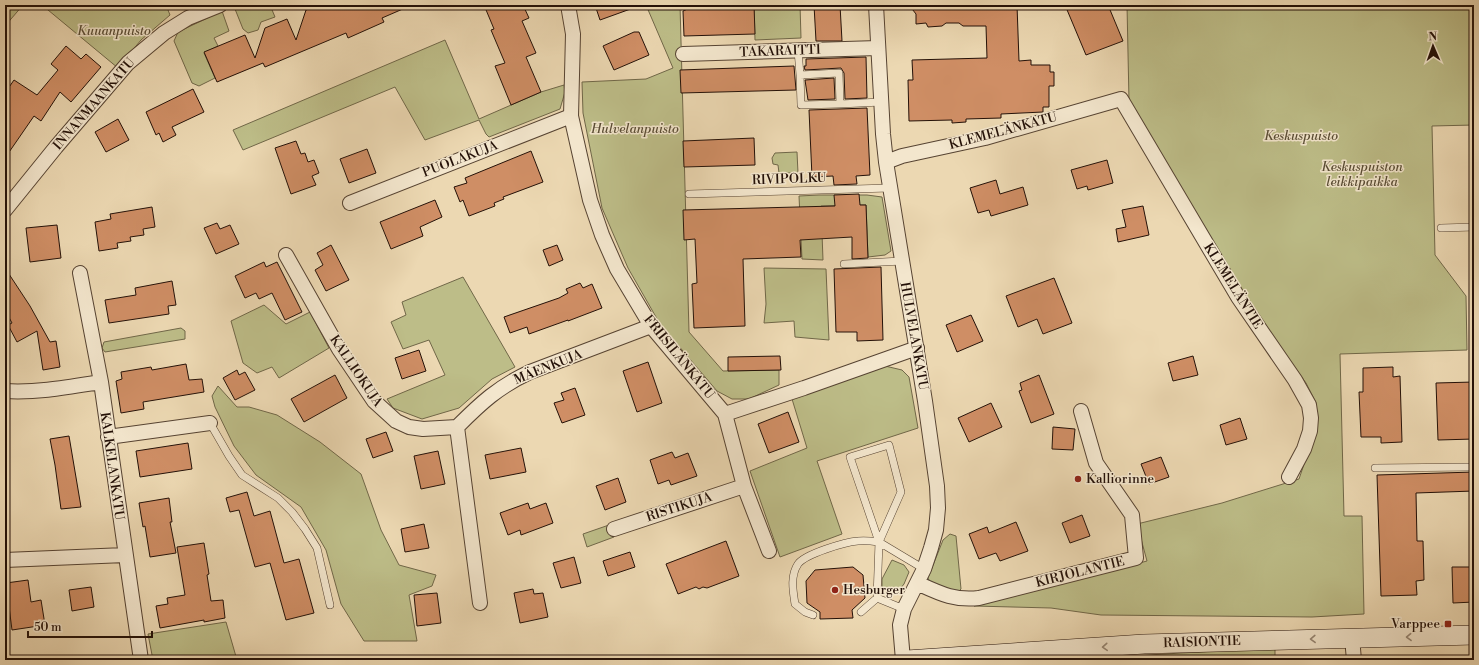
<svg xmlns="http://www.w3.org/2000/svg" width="1479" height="665" viewBox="0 0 1479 665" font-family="'Libre Bodoni',serif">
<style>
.green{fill:#bdbd88;stroke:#706748}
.building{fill:#cf8e65;stroke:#241108}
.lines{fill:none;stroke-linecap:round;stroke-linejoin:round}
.lane-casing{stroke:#564332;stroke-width:8}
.street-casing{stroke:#564332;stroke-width:16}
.secondary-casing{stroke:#241108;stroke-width:20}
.lane{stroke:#f3e6cd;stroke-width:7}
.street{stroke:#f3e6cd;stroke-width:14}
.secondary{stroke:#f3e6cd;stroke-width:19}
.oneway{stroke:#968674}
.poi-dot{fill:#8f2418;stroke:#f3e6cd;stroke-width:1.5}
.labels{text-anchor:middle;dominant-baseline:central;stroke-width:3;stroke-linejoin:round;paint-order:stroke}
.park-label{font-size:13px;font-style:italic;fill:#5a4d35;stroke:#f3e6cd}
.street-label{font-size:13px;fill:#241108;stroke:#f3e6cd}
.poi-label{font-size:13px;fill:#241108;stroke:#f3e6cd;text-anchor:start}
</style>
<rect width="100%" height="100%" fill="#ecd8b2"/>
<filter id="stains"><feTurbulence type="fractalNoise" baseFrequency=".005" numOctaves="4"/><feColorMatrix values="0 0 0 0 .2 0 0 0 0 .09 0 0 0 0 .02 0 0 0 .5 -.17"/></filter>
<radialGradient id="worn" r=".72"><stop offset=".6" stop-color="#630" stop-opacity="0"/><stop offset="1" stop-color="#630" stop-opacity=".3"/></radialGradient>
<!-- green -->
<path class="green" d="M 5,5 L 23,5 L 5,26 Z
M 42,5 L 166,5 L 170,15 L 141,40 L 118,68 Z
M 237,5 L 270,5 L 275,17 L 261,22 L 258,30 L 248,33 L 243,29 L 235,9 Z
M 646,5 L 680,5 L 689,332 L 723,371 L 779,370 L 779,385 L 749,399 L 732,399 L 717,391 L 660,324 L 628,268 L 602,208 L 583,113 L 582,82 L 646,79 L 673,68 Z
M 754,5 L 800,5 L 801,38 L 755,40 Z
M 1127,5 L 1474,5 L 1474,125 L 1432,126 L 1435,255 L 1466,296 L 1467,350 L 1340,354 L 1344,516 L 1362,516 L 1364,614 L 1312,617 L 1101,615 L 1051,608 L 974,606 L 1147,561 L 1137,524 L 1222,503 L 1299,479 L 1316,429 L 1316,403 L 1306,383 L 1246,299 L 1129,101 Z
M 222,11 L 229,31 L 214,38 L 218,46 L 204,53 L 215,78 L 199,86 L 192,83 L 174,41 L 178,32 Z
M 445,40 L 479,119 L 541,92 L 564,85 L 565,92 L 560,109 L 489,137 L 486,134 L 479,120 L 425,140 L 395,87 L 243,150 L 233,130 Z
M 797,152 L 798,173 L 779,173 L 778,165 L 773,164 L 772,158 L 775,153 Z
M 819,195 L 867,195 L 882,197 L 891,251 L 885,255 L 868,257 L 866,205 L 821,206 L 823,260 L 802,259 L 799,196 Z
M 764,268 L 826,269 L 829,340 L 795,337 L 794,321 L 764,323 L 766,304 Z
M 463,277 L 515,367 L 492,379 L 459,408 L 422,419 L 393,408 L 387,399 L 445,375 L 429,340 L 403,349 L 391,322 L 406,315 L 402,302 Z
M 264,305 L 286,324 L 310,312 L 329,348 L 279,378 L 272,367 L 257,373 L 243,363 L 231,321 Z
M 181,328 L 185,331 L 185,339 L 105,352 L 102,348 L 104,342 Z
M 885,366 L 902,370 L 909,377 L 918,428 L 817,461 L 842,534 L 780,557 L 750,471 L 807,448 L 792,399 Z
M 218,386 L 237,407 L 249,407 L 277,415 L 320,442 L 361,474 L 381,530 L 399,565 L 436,575 L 432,586 L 409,595 L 417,641 L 364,641 L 341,604 L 326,550 L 301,507 L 256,475 L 234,446 L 215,407 L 212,396 Z
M 609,525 L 614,537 L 587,547 L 583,534 Z
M 950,534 L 956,536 L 961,589 L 957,593 L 931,585 L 928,578 L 943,540 Z
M 892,560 L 904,565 L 909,572 L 904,584 L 896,594 L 889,593 L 882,587 L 882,579 Z
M 226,622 L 237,660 L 153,660 L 148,634 Z
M 1275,649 L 1275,659 L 1114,660 L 1114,657 L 1216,651 Z"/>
<!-- building -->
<path class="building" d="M 319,5 L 412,5 L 382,18 L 384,22 L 348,38 L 346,33 L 265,67 L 263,63 L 217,82 L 204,52 L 245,35 L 255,58 L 265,28 L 287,19 L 296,40 L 306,10 Z
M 484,5 L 523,5 L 529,18 L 522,21 L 536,53 L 526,57 L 541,92 L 511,105 L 495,66 L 505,63 L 491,30 L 494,29 Z
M 595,5 L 635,5 L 636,7 L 600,20 Z
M 689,5 L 754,5 L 755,34 L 684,36 L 683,11 L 690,8 Z
M 814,5 L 840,5 L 842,41 L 816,41 Z
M 909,5 L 1017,5 L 1019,61 L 1031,60 L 1031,65 L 1050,65 L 1050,72 L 1054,72 L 1054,86 L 1049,86 L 1049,107 L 1043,107 L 1043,112 L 1001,114 L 1001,118 L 966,119 L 966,122 L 952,123 L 952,120 L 909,121 L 908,80 L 913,80 L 912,60 L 987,58 L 986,26 L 963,26 L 959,23 L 946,23 L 942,26 L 928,27 L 926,23 L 916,24 L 916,14 Z
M 1065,5 L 1108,5 L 1123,41 L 1086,55 Z
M 634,32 L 639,32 L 649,55 L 614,70 L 603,46 Z
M 66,46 L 81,59 L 86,54 L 101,67 L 71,102 L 60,92 L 41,121 L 34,116 L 5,158 L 5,93 L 14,80 L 37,95 L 58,70 L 51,64 Z
M 866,57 L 867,98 L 845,99 L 844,73 L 841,68 L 805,70 L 804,66 L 806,66 L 806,59 Z
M 794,66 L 796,90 L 681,93 L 680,70 Z
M 834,78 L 835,99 L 808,100 L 805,80 Z
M 193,89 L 204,112 L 172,127 L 176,135 L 163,142 L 159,133 L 156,135 L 146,112 Z
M 867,108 L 870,175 L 856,176 L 857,184 L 834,185 L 833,176 L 812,177 L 809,110 Z
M 118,119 L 129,140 L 106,152 L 95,132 Z
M 754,138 L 755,165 L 684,167 L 683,141 Z
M 296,141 L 301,154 L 305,153 L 308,162 L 314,160 L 319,173 L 312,176 L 316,185 L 291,194 L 275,148 Z
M 367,149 L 376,173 L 349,183 L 340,159 Z
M 531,151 L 543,182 L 503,197 L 504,199 L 494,203 L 495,206 L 469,216 L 463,200 L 460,202 L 454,187 L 467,183 L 465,178 Z
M 1107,160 L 1113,183 L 1088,190 L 1087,186 L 1077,189 L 1071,170 Z
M 996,180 L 1000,194 L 1023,187 L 1028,205 L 991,216 L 989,210 L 978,213 L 970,188 Z
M 859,194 L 860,205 L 866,205 L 868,258 L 852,259 L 852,237 L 800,240 L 801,257 L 743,259 L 745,326 L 694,328 L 692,284 L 697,283 L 695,239 L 684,240 L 683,210 L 835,206 L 834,195 Z
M 435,200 L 442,217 L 420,227 L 423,236 L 391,249 L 380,222 Z
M 1143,206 L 1149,235 L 1118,242 L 1116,229 L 1126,227 L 1122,210 Z
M 152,207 L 155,227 L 143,229 L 144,235 L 130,237 L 131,241 L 117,243 L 118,248 L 99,251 L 95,222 L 111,219 L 110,214 Z
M 217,223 L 220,229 L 230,225 L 239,244 L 216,254 L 204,228 Z
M 57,225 L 61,258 L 30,262 L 26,228 Z
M 331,245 L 349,280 L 326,291 L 315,270 L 323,265 L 317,253 Z
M 557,245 L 563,260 L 549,266 L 543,250 Z
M 264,262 L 266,267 L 277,262 L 302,312 L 285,320 L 272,293 L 259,299 L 256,293 L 245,298 L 235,276 Z
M 881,267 L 883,340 L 857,341 L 857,332 L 836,332 L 834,269 Z
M 5,268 L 30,306 L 50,342 L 56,341 L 60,367 L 43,370 L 37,331 L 17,342 L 8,325 L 12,323 L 5,310 Z
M 1054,278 L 1072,323 L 1043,334 L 1037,319 L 1018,327 L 1006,296 Z
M 172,281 L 176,305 L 168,306 L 169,314 L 109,323 L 105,300 L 136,295 L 135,288 Z
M 580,283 L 583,288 L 592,284 L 602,308 L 568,321 L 568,320 L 529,334 L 527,327 L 510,333 L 504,317 L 559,298 L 568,293 L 566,289 Z
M 971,315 L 983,341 L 957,352 L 946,325 Z
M 419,350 L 426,371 L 402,379 L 395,358 Z
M 780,356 L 781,370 L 728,371 L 728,357 Z
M 1193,356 L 1198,375 L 1173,381 L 1168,363 Z
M 648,362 L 662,403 L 637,412 L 623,371 Z
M 186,364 L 189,380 L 202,379 L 204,392 L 143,402 L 144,409 L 121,413 L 116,381 L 122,379 L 121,372 L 151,367 L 152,370 Z
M 1393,367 L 1393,377 L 1400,376 L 1402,442 L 1381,443 L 1381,437 L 1361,437 L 1359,392 L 1363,392 L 1363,368 Z
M 237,370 L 239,375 L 245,372 L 255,390 L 235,400 L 223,378 Z
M 335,375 L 347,398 L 304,422 L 291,399 Z
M 1039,375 L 1054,414 L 1031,423 L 1019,391 L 1022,390 L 1020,383 Z
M 1474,382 L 1474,439 L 1438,440 L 1436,383 Z
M 575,388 L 585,415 L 562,423 L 554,403 L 564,400 L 561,393 Z
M 991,403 L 1002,427 L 969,442 L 958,418 Z
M 788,412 L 799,442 L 769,453 L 758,424 Z
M 1240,418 L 1247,439 L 1226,445 L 1220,425 Z
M 1053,427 L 1075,429 L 1073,450 L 1052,449 Z
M 386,432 L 393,451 L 373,458 L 366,439 Z
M 69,436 L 81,507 L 61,509 L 55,465 L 50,439 Z
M 188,443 L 192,469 L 140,477 L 136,451 Z
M 521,448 L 526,472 L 490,479 L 485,455 Z
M 438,451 L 445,484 L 421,489 L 414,456 Z
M 672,452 L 675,458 L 688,453 L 697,476 L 671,485 L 669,480 L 658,484 L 650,460 Z
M 1161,457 L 1169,477 L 1149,484 L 1141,464 Z
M 1474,472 L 1474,491 L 1416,493 L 1417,541 L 1423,541 L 1424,580 L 1416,581 L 1417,595 L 1381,596 L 1377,475 Z
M 618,478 L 626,502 L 605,510 L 596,486 Z
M 247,492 L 254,516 L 270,511 L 284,563 L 299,559 L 314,613 L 286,620 L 270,563 L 255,567 L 239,510 L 230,512 L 226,498 Z
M 169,498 L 172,522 L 170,522 L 176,553 L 150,557 L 145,526 L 143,527 L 139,503 Z
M 528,503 L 530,509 L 546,503 L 553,523 L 521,535 L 520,530 L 508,535 L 500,513 Z
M 1082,515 L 1090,536 L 1070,543 L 1062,523 Z
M 1016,522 L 1028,551 L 1000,561 L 996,553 L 979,559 L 969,534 L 987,527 L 989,533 Z
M 424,524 L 429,548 L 405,552 L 401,529 Z
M 726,541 L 739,576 L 707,588 L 703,587 L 699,589 L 696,587 L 678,594 L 666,564 Z
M 204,543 L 209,574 L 207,575 L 211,601 L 223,600 L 225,618 L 204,622 L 204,620 L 160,628 L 156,606 L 168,604 L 167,598 L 185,595 L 177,547 Z
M 630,552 L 635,567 L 608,576 L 603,561 Z
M 574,557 L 581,583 L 561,588 L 553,563 Z
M 853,567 L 863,575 L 865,598 L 852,610 L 853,618 L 820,619 L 820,612 L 807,603 L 806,581 L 815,570 Z
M 1452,567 L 1474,567 L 1474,602 L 1453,603 Z
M 28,580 L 31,602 L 41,600 L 45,625 L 12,630 L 6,583 Z
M 91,587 L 94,607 L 72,611 L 69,590 Z
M 533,589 L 534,594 L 543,593 L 548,617 L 520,623 L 514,593 Z
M 437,593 L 441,623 L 417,626 L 414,595 Z"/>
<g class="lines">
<defs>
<path id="lane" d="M 798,50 L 800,75 L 839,73 L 840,104 L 881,102
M 800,75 L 801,105 L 840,104
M 689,194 L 889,188
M 1441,228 L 1474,227
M 844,264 L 902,261
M 210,423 L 229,456 L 242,475 L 278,498 L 292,512 L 305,529 L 317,548 L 330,605
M 1375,468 L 1474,467
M 904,609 L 877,598 L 879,542 L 850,457 L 889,445 L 901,492 L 879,542 L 924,569
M 861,612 L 877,598
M 813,615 L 805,612 L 795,604 C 793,591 790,576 798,564 C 805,554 845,542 858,541 C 865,540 872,541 879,542"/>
<path id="street" d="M 568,5 L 573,34 L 571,116 L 590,200 L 602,235 L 617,269 L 651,326 L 725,414 L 804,388 L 917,348
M 876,5 L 883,134 L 886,162 L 925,401 L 937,486 L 938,508 L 936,530 L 931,548 L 924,569 L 904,609 L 900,625 L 903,660
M 683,54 L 878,48
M 886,162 L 902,156 L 985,138 L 1121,99 L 1238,297 L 1295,380 L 1309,405 L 1311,418 L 1310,431 L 1304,449 L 1289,477
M 350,203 L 571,116
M 5,210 L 56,147 L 128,63 L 164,33 L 188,18 L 220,5
M 286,255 L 339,349 L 374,401 L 396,421 L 409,427 L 423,429 L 457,427 L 480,603
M 80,273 L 101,382 L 141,660
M 5,391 C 37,393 69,387 101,382
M 725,414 L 744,486 L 769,551
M 457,427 C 481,403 498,387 530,372 L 651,326
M 108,437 L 210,423
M 614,529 L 744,486
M 5,560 L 125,555
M 917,583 C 939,593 954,601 979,598 L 1136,558 L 1132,515 L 1096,463 L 1081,411
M 1352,638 L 1354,660"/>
<path id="secondary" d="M 907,660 L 1144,644 L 1474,635"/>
</defs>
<!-- lane casing -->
<use href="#lane" class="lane-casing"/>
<!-- street casing -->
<use href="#street" class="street-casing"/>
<!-- secondary casing -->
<use href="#secondary" class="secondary-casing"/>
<!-- lane -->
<use href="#lane" class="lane"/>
<!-- street -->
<use href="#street" class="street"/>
<!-- secondary -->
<use href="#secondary" class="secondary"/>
</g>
<!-- one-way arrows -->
<defs><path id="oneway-chevron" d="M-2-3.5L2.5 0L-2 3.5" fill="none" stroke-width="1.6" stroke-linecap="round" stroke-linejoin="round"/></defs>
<g class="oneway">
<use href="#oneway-chevron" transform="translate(1409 637) rotate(179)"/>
<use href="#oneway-chevron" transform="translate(1313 639) rotate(178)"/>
<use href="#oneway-chevron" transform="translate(1105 647) rotate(176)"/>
</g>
<!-- markers -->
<g class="poi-dot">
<circle cx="1078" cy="479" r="4"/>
<circle cx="835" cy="590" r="4"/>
<rect x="1444" y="620" width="8" height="8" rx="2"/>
</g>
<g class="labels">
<!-- park labels -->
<g class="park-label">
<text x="114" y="31">Kuuanpuisto</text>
<text x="635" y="129">Hulvelanpuisto</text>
<text x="1301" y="136">Keskuspuisto</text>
<text x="1362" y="167">Keskuspuiston<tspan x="1362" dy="15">leikkipaikka</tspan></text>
</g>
<!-- street labels -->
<g class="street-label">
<text transform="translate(780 51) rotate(-2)">TAKARAITTI</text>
<text transform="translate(94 104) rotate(-49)">INNANMAANKATU</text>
<text transform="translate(1003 131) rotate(-15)">KLEMELÄNKATU</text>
<text transform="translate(460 159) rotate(-21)">PUOLAKUJA</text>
<text transform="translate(789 179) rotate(-2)">RIVIPOLKU</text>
<text transform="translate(1233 286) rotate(58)">KLEMELÄNTIE</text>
<text transform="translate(914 336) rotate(80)">HULVELANKATU</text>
<text transform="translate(679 357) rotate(51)">FRIISILÄNKATU</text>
<text transform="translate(548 367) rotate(-22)">MÄENKUJA</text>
<text transform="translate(356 371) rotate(56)">KALLIOKUJA</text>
<text transform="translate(112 466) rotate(82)">KALKELANKATU</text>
<text transform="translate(679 507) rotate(-18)">RISTIKUJA</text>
<text transform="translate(1080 572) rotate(-14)">KIRJOLANTIE</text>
<text transform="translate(1202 642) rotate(-2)">RAISIONTIE</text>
</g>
<!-- poi labels -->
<g class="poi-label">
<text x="1086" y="479">Kalliorinne</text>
<text x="843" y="590">Hesburger</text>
<text x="1440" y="624" text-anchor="end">Varppee</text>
</g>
</g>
<!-- margin -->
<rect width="1479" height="665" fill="none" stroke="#ecd8b2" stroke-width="20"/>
<rect x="6" y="6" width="1467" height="653" fill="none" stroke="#241108" stroke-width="2"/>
<rect x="10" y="10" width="1459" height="645" fill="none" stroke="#241108"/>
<!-- north arrow -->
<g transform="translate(1433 46) rotate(358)" stroke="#f3e6cd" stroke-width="3" paint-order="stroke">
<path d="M0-3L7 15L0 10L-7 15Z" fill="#241108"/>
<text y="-6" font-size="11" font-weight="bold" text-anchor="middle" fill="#241108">N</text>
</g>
<!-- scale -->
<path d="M28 631v6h124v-6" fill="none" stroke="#241108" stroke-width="2"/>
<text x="34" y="631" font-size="12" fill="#241108" stroke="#f3e6cd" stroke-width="3" paint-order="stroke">50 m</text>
<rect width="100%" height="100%" filter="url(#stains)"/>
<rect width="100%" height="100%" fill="url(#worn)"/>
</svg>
